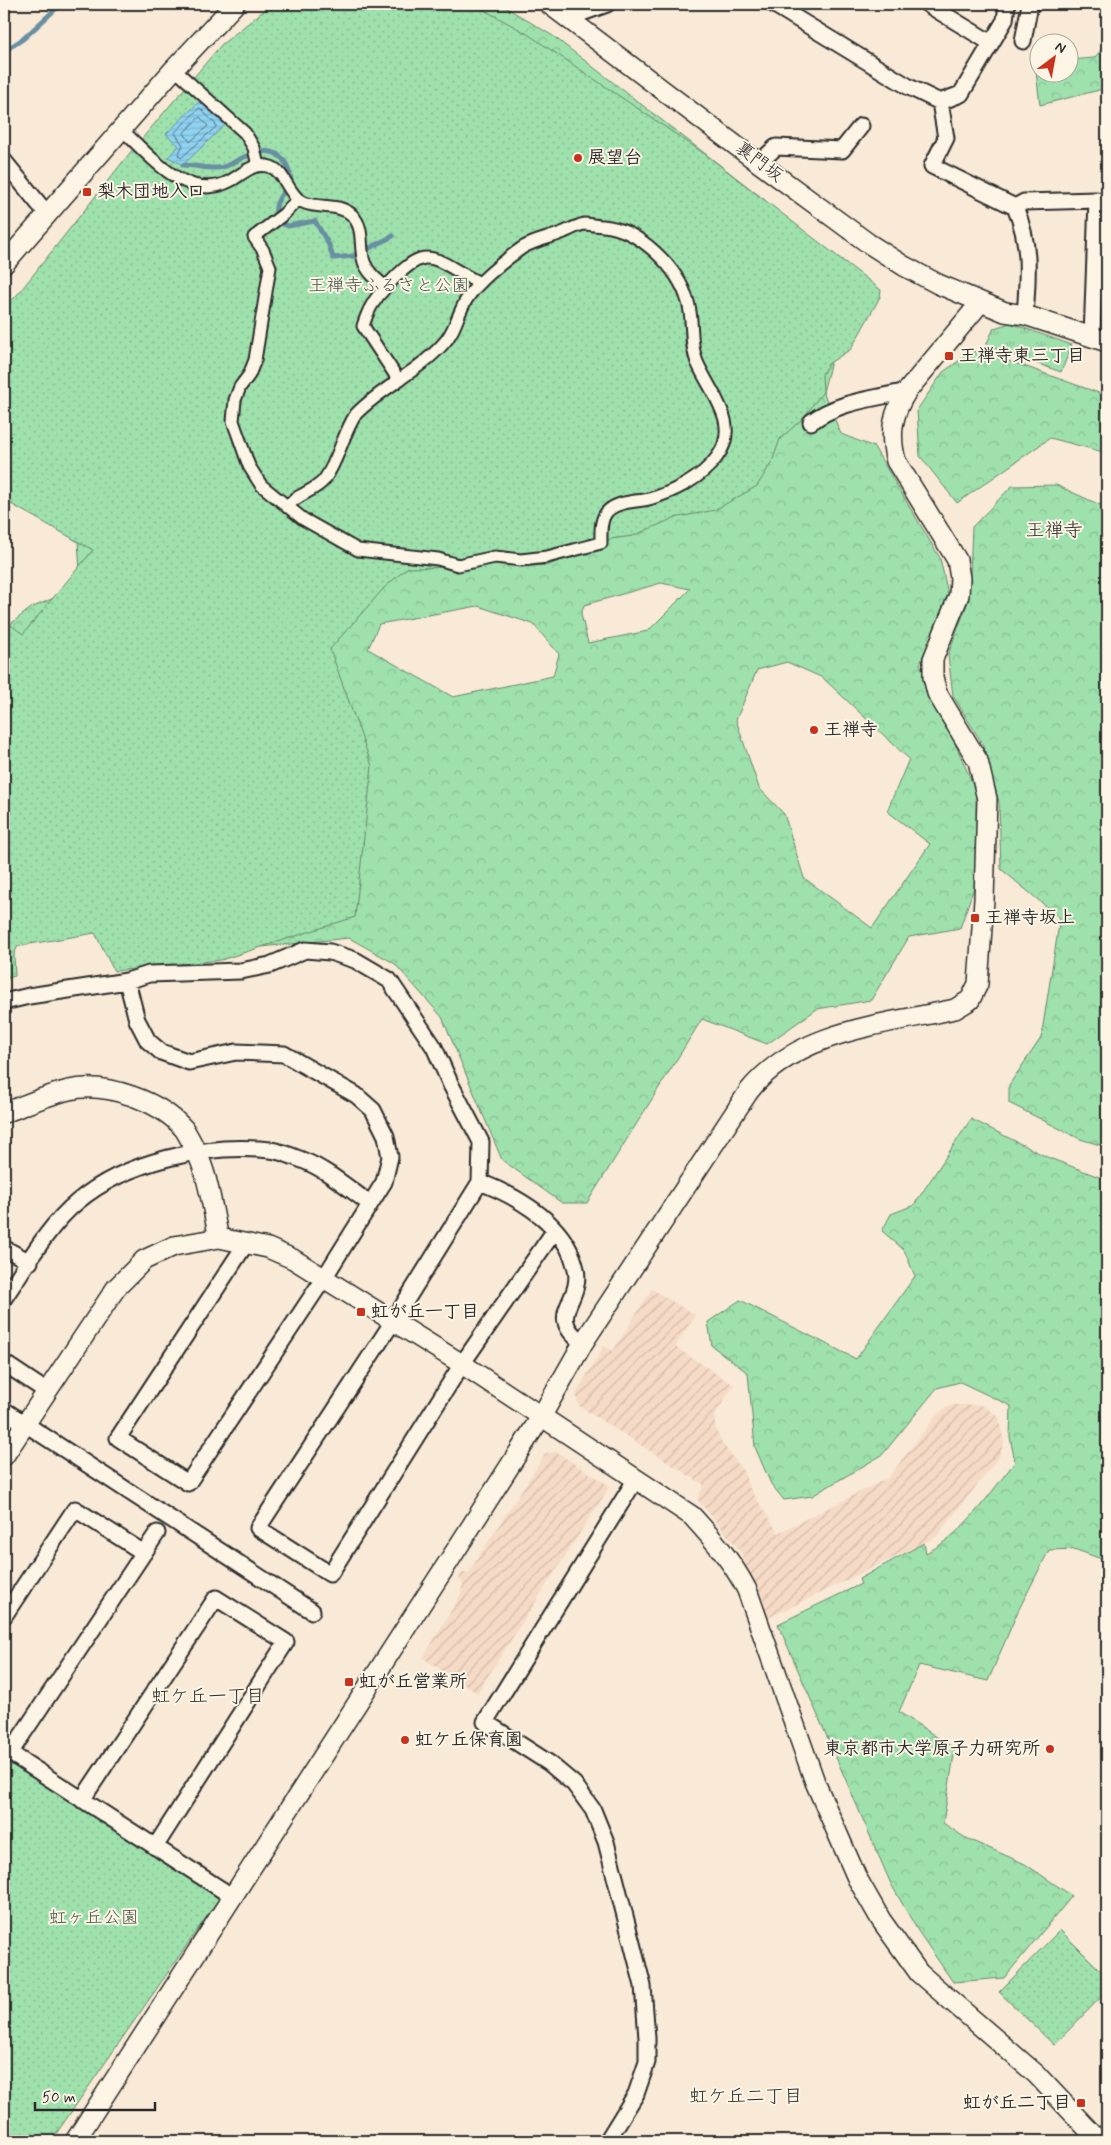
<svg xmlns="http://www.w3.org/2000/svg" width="1111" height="2145" viewBox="0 0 1111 2145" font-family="Mynerve,'Klee One',sans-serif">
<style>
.industrial{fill:url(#industrial-furrows)}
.grass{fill:url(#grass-tufts);stroke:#64866c}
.forest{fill:url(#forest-crowns);stroke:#64866c;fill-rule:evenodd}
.park{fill:url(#park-dots);stroke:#64866c}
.water{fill:url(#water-rules);stroke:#678fa2}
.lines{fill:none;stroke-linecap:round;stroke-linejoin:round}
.shore{stroke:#536e7a;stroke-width:1}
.stream{stroke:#678fa2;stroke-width:5}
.pedestrian-casing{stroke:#2b2b2b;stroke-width:15}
.minor-casing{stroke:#2b2b2b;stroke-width:19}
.tertiary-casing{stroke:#2b2b2b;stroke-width:22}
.pedestrian{stroke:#fcf5e5;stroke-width:11}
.minor{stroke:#fcf5e5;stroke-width:15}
.tertiary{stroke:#fcf5e5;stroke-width:19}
.poi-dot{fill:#c8321e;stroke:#fcf5e5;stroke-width:2}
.labels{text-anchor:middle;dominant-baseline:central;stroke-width:4;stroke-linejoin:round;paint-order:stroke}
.poi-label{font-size:18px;font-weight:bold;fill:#2b2b2b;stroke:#fcf5e5;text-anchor:start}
.street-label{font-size:18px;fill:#2b2b2b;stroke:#fcf5e5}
.park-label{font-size:18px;fill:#48584b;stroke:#fcf5e5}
.neighbourhood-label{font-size:19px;fill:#2b2b2b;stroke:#fcf5e5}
</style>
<defs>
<pattern id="industrial-furrows" width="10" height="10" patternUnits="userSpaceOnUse" patternTransform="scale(1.25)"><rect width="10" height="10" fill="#f5dac6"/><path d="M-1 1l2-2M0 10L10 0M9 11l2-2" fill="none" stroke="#d2bbaa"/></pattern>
<pattern id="grass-tufts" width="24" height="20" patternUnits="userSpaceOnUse" patternTransform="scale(1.25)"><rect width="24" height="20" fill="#9ee1ac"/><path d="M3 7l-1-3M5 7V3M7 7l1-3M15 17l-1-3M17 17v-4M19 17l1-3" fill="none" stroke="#88c194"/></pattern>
<pattern id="forest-crowns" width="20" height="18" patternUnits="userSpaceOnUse" patternTransform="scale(1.25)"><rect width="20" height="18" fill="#9ee1ac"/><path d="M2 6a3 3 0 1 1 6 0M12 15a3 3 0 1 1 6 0" fill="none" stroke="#88c194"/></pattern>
<pattern id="park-dots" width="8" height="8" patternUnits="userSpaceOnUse" patternTransform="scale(1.25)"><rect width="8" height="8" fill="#9ee1ac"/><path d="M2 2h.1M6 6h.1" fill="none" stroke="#88c194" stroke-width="1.8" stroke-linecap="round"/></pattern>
<pattern id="water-rules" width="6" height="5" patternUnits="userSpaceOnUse" patternTransform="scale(1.25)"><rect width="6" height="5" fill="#8fd2f1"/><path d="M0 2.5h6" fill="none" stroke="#7cb4cf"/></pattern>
</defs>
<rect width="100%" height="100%" fill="#f9e9d7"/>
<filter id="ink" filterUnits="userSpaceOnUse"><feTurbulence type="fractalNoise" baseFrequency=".02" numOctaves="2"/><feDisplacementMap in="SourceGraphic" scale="10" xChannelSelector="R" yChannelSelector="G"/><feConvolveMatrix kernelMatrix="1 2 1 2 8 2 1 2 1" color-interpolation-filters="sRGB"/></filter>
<g filter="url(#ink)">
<!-- industrial -->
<path class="industrial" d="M 652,1289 L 695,1315 L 675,1347 L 734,1385 L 714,1416 L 715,1428 L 722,1443 L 744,1472 L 748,1485 L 778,1533 L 888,1478 L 935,1417 L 944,1409 L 952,1405 L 982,1405 L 999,1417 L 1004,1443 L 999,1457 L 936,1537 L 768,1618 L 739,1549 L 697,1499 L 704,1485 L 579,1406 L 576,1394 L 604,1346 L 613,1351 Z
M 556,1452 L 610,1486 L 477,1693 L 423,1658 L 460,1596 L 463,1584 L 459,1578 L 463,1572 L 468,1574 L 474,1564 L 546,1453 Z"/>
<!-- grass -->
<path class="grass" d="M 1010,323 L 1072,345 L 1061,372 L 986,345 L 994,328 Z"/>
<!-- forest -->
<path class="forest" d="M 473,4 L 497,4 L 507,8 L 553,36 L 765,200 L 834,350 L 823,392 L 841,434 L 874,447 L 940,558 L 948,594 L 920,664 L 976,791 L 977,879 L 960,928 L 909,937 L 871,1000 L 817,1009 L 767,1044 L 702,1019 L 587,1203 L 562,1203 L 502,1160 L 442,1017 L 394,963 L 349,938 L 261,947 L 4,629 L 31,608 L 81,586 L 78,542 L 4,494 L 489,12 ZM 661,583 L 690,589 L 648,631 L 588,643 L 581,614 L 584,605 ZM 478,606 L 533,624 L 559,654 L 553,676 L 453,697 L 368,649 L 379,624 ZM 787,662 L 823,678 L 909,759 L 887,811 L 930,844 L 872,928 L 804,878 L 784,814 L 759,788 L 736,720 L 757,670 Z
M 1107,44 L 1107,88 L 1040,105 L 1035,63 L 1038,63 L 1038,72 L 1068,72 L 1069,60 L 1094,58 Z
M 973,351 L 1021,365 L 1107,396 L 1107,453 L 1050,438 L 957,503 L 920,456 L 917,410 L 943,372 Z
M 1056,485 L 1107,508 L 1107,1147 L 1080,1139 L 1009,1103 L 1009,1085 L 1041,1038 L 1060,918 L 1001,869 L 999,802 L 982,743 L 953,696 L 948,655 L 969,599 L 972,527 L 1012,486 Z
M 971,1119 L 1047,1157 L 1107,1180 L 1107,1359 L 1101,1373 L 1107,1381 L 1107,1561 L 1074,1549 L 1049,1550 L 1018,1611 L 988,1681 L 919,1665 L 899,1712 L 955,1749 L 943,1823 L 964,1837 L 1025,1864 L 1072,1896 L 1004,1978 L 953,1982 L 918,1931 L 891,1884 L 778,1624 L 861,1584 L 859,1579 L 924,1543 L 926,1553 C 961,1537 991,1492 1015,1462 L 1010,1437 L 1011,1406 L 960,1382 L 937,1388 L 882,1455 L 812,1496 L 784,1500 L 771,1484 L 755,1447 L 748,1373 L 712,1346 L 708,1322 L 740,1300 L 856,1359 L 915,1276 L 904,1250 L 882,1231 L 891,1214 L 914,1205 Z"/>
<!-- park -->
<path class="park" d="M 272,4 L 473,4 L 526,33 L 705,154 L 881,290 L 880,297 L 851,349 L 828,364 L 822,375 L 823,392 L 802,419 L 780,439 L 772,462 L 757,486 L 715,510 L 674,518 L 633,536 L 610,539 L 549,565 L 529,566 L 496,561 L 463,567 L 407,568 L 384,588 L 330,649 L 372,766 L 355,917 L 221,960 L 114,971 L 95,933 L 18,946 L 14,954 L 15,976 L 4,979 L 4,620 L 23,634 L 93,550 L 4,500 L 4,308 L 18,294 L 129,154 L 221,45 Z
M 4,1760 L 225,1890 L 51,2141 L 4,2141 Z
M 1060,1930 L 1107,1977 L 1107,1991 L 1054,2045 L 999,1992 Z"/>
<!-- water -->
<path class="water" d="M 201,100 L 225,125 L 183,165 L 168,157 L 179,146 L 166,134 Z"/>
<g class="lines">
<!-- shore -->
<path class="shore" d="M 200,108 L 217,126 L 181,158 L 178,155 L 183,145 L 175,133 Z
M 200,117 L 208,126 L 190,142 L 184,133 Z"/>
<!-- stream -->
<path class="stream" d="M 4,51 L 23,39 L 61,4
M 183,165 C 195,165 208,169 218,168 C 227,167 232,163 240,159 C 266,146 286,148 291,180 C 282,197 271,201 278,222 L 288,226 L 315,221 L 329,245 L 333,258 L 354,256 L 393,236"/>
<defs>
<path id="pedestrian" d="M 174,69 L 245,133 L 254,148 L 258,166
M 121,129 C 149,154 187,204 230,181 C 243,174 254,161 271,167 C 284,172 287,190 298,199 C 313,211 337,201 352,215 C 365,228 359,246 364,262 C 368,273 377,280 386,287 C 374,299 368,310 363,326 L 398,379
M 386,287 C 429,239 432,260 480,283
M 287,507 C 296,494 314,492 324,480 C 339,460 342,435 356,414 C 382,387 418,372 443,344 C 454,333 457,317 464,304 C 473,285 505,260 522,248 C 533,241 546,239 559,234 C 566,232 575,226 584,224 C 589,224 597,226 603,226 C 639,229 678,267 688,302 C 694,322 689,343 697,362 C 710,393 742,424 717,457 C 702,478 674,492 649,499 C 636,502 615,501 606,513 C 600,521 601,533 601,543 L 547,557 L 521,560 L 495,557 L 458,565 L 438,559 L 358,550 L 303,519 L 261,485 L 249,466 L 233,421 L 235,400 L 240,387 L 249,375 L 255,360 L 270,267 L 263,250 L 254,237 L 284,214 L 298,199"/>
<path id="minor" d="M 773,4 L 909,87 L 940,102 L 961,94 L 1005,20 L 1007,4
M 927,4 L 991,43
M 568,18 L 607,4
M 1023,41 L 1030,4
M 940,102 L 946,138 L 932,166 L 1015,207
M 4,161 L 47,214
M 759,163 L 776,147 L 842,150 L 861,126
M 1025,315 C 1028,276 1031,244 1015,207 L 1024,202 L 1097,200 L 1092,337
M 811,422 C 839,401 874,399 907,391
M 127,981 L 137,1020 L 148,1041 L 161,1052 L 189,1062 L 236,1052 L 284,1054 L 356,1095 L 373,1110 L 386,1136 L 390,1157 L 384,1182 L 324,1278 L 188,1483 L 118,1438 L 247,1242
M 4,1002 L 29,996 L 127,981 L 149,974 L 241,971 L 270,965 L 305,950 L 330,952 L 355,960 L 389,980 L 434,1047 L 451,1085 L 481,1142 L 480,1182 L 392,1323 L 258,1528 L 330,1574 L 462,1364 L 555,1230
M 480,1182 C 518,1197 566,1224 576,1269 C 583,1302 544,1315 583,1343
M 4,1248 L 30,1262
M 4,1298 C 26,1266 47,1227 77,1202 C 125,1161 208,1143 270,1150 C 280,1151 292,1156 302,1160 C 326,1169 348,1188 369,1203
M 4,1363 L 46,1391
M 4,1410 L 312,1611
M 4,1616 L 75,1509 L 144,1553
M 4,1749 L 233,1897
M 10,1753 L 157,1533
M 82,1800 L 216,1598 L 286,1642 L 155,1847
M 607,2141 L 636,2094 L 647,2062 L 647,2038 L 643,1986 L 606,1842 L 593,1810 L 574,1784 L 549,1763 L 485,1722 L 636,1479"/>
<path id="tertiary" d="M 549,4 L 759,163 L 868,243 L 904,266 L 938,284 L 1005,312 L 1025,315 L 1107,342
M 4,264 L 174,69 L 235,4
M 4,1113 C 25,1105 47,1095 69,1090 C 105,1081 160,1101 184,1129 C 188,1135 192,1143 195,1149 C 209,1176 212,1209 219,1238 L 268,1248 L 293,1259 L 462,1364 L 692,1516 C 713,1539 732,1561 747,1590 L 815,1782 L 857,1878 L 881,1920 L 919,1973 L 1036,2074 L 1099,2141
M 4,1456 L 116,1288 L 144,1260 L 174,1246 L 219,1238
M 75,2141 L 449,1561 L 541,1417 L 583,1343 L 749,1091 C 798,1030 883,1025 955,1009 L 970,1000 L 978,984 L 984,900 L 987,799 L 978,761 L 937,693 L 933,677 L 933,659 L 959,595 L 960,578 L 957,560 L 896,461 C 889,434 892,414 907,391 L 981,302"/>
</defs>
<!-- pedestrian casing -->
<use href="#pedestrian" class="pedestrian-casing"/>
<!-- minor casing -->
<use href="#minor" class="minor-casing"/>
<!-- tertiary casing -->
<use href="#tertiary" class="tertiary-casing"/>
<!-- pedestrian -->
<use href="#pedestrian" class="pedestrian"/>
<!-- minor -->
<use href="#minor" class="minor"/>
<!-- tertiary -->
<use href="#tertiary" class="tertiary"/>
</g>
</g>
<!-- markers -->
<g class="poi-dot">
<circle cx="578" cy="158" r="5"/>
<rect x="82" y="187" width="10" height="10" rx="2.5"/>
<rect x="944" y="351" width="10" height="10" rx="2.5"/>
<circle cx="814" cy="730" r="5"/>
<rect x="970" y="913" width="10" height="10" rx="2.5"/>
<rect x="356" y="1307" width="10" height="10" rx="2.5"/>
<rect x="344" y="1677" width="10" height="10" rx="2.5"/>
<circle cx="405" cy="1740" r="5"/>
<circle cx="1050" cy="1749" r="5"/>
<rect x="1076" y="2098" width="10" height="10" rx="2.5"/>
</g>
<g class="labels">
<!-- poi labels -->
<g class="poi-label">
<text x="588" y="158">展望台</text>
<text x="97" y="192">梨木団地入口</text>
<text x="959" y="356">王禅寺東三丁目</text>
<text x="824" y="730">王禅寺</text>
<text x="985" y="918">王禅寺坂上</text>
<text x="371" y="1312">虹が丘一丁目</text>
<text x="359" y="1682">虹が丘営業所</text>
<text x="415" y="1740">虹ケ丘保育園</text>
<text x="1040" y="1749" text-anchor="end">東京都市大学原子力研究所</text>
<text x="1071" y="2103" text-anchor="end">虹が丘二丁目</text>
</g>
<!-- street labels -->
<g class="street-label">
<text transform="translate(759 162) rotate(37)">裏門坂</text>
</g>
<!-- park labels -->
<g class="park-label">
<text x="389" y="286">王禅寺ふるさと公園</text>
<text x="94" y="1918">虹ヶ丘公園</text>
</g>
<!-- neighbourhood labels -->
<g class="neighbourhood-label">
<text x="1054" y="530">王禅寺</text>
<text x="208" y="1696">虹ケ丘一丁目</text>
<text x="746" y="2096">虹ケ丘二丁目</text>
</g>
</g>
<!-- margin -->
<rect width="1111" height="2145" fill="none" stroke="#fcf5e5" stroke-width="20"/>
<rect x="10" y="10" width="1091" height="2125" fill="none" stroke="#2b2b2b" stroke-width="2" filter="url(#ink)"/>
<!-- north arrow -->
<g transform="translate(1054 58) rotate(32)"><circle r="24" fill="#fcf5e5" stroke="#a8a49b"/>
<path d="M0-4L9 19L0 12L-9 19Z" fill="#c8321e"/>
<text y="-8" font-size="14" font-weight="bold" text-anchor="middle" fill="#2b2b2b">N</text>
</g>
<!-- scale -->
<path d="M35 2102v8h120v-8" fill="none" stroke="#2b2b2b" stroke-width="2.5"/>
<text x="42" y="2102" font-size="15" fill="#2b2b2b" stroke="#fcf5e5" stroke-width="4" paint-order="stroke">50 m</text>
</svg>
